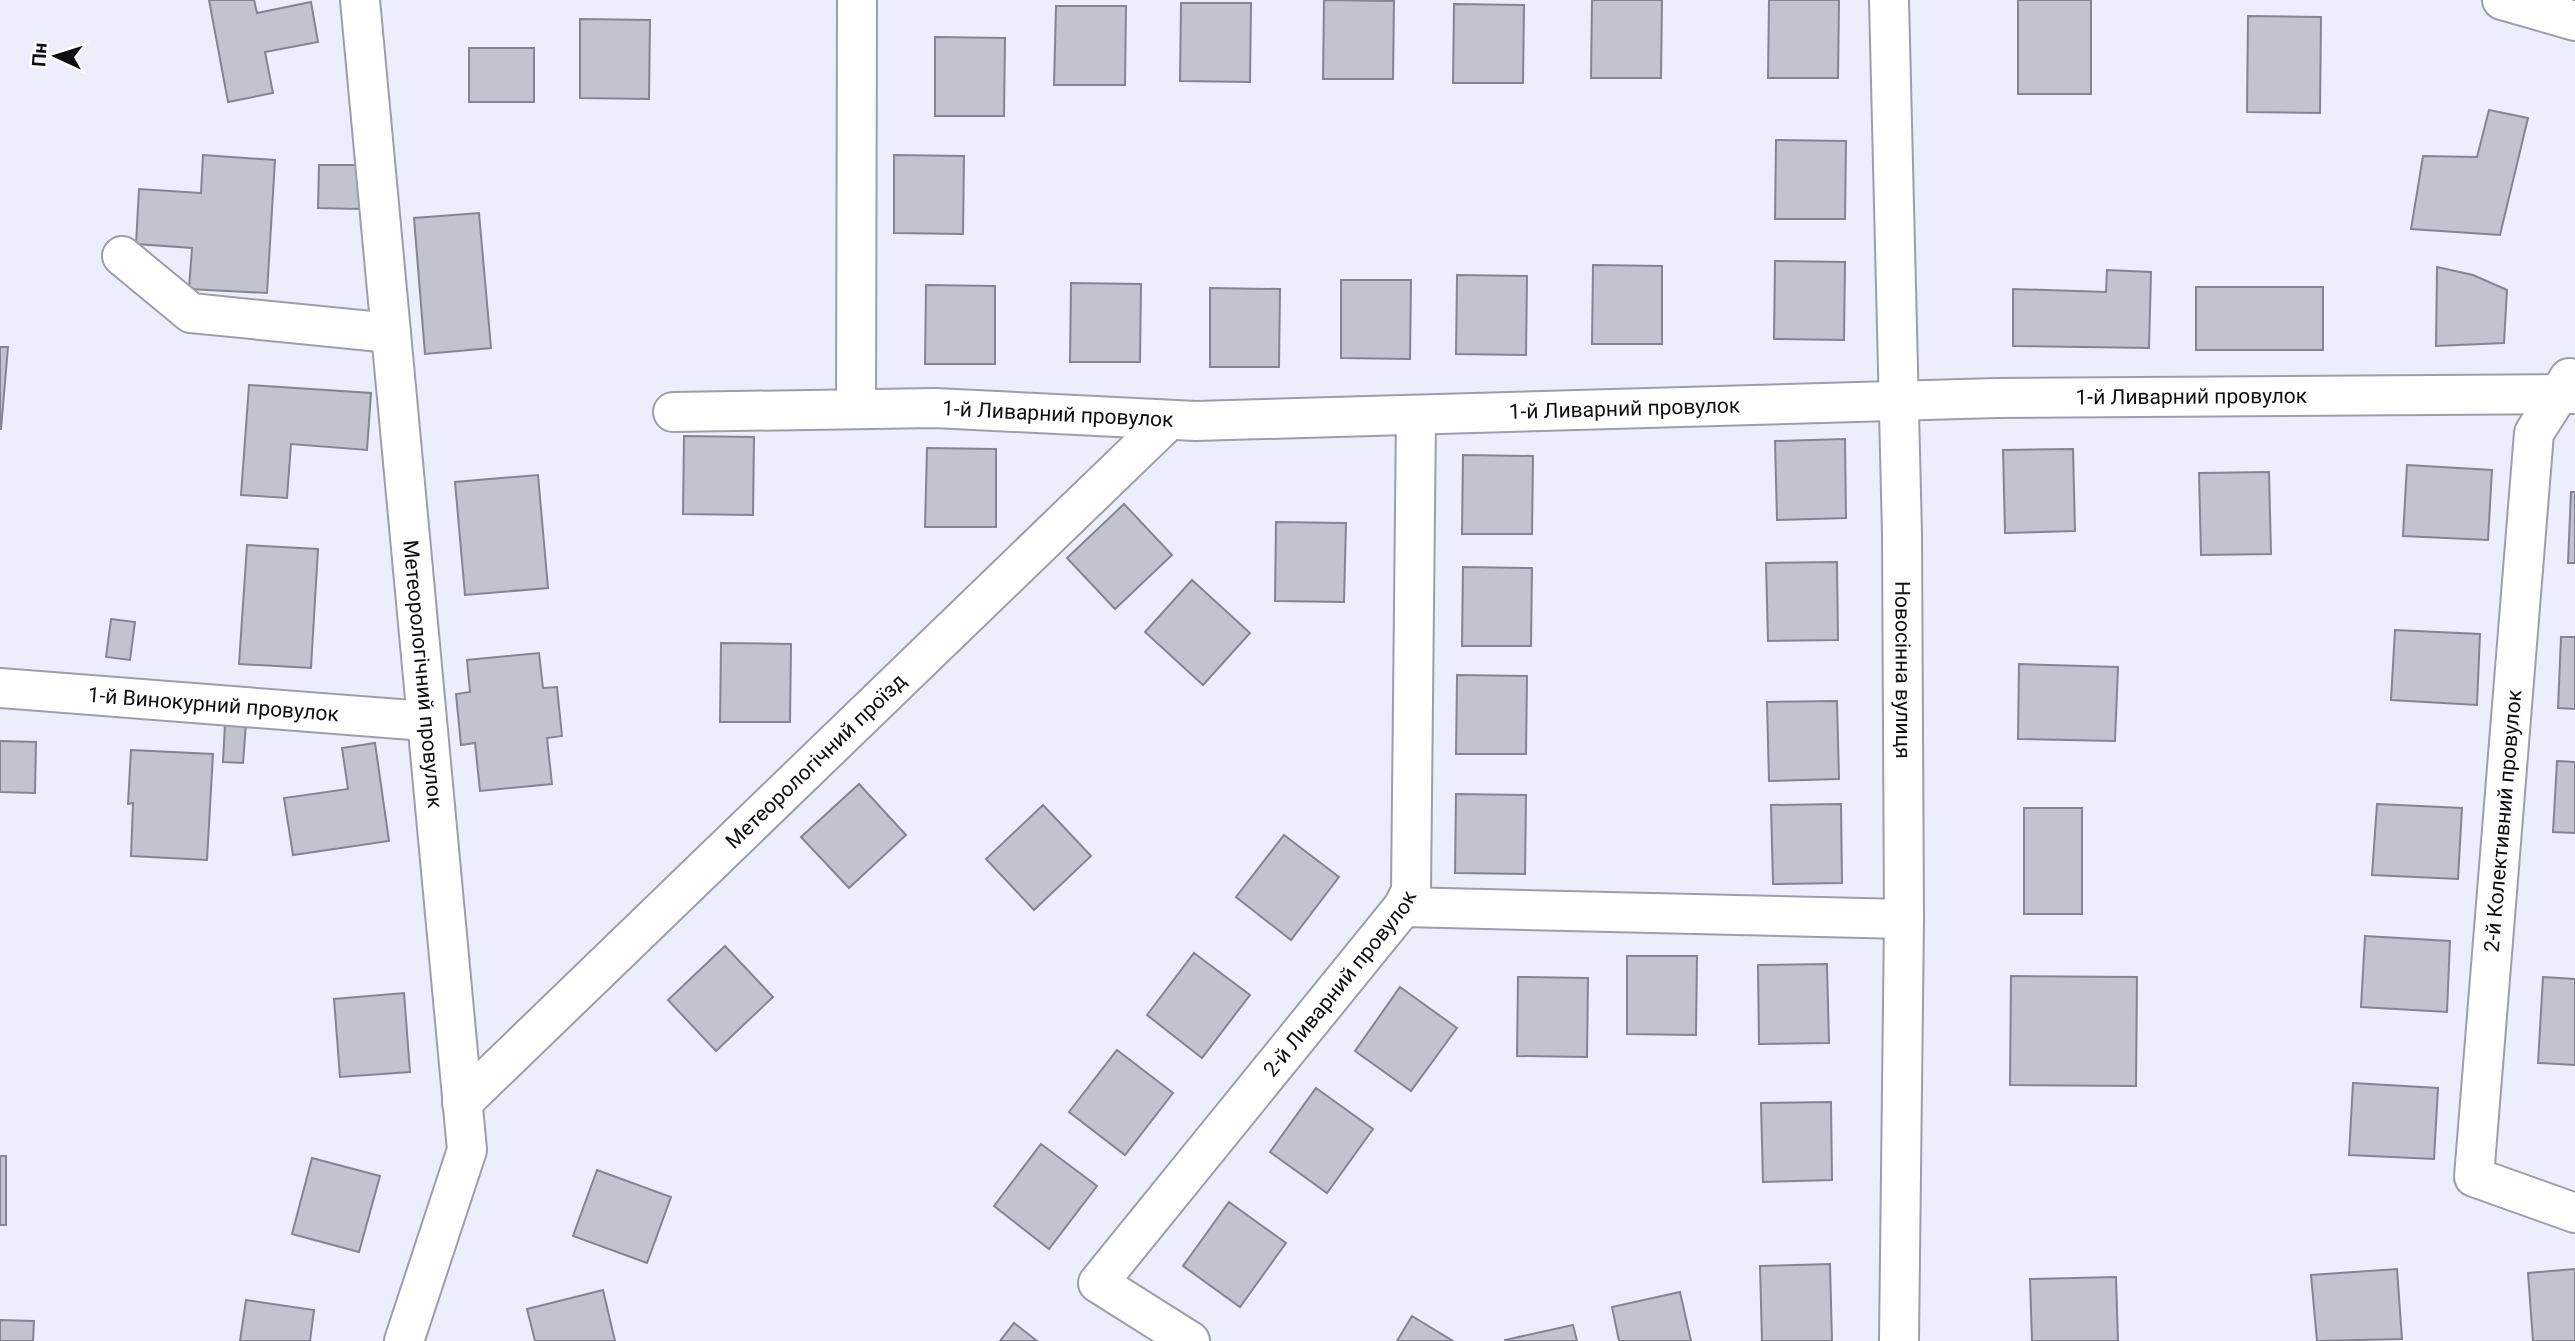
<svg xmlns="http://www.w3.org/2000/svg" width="2575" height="1341" viewBox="0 0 2575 1341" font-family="Roboto,sans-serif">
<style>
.building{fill:#c1c3cf;stroke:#838591;stroke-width:2}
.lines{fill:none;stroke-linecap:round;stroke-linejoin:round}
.minor-casing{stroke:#9c9eaa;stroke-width:42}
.minor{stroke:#fff;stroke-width:38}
.labels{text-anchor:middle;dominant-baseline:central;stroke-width:6;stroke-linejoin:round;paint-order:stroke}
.street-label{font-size:21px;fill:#0f0f13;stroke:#fdfdfd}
</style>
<rect width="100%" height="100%" fill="#eceffb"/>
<!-- building -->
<path class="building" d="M 209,0 L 254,0 L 257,13 L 311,2 L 318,42 L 265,52 L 273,93 L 228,102 Z
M 1324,0 L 1394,1 L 1393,79 L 1323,79 Z
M 1592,0 L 1662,0 L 1661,78 L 1591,78 Z
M 1769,0 L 1839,0 L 1838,78 L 1768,78 Z
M 2018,0 L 2091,0 L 2091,94 L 2018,94 Z
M 1181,3 L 1251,3 L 1250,82 L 1180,81 Z
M 1454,4 L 1524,5 L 1523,83 L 1453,83 Z
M 1056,6 L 1126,6 L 1125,85 L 1054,85 Z
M 2248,16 L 2321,17 L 2320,113 L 2247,112 Z
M 580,19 L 650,20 L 649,99 L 580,98 Z
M 935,37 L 1005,38 L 1004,116 L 935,116 Z
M 469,48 L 534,48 L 534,102 L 469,102 Z
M 2489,110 L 2528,118 L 2500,235 L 2411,229 L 2423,156 L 2477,157 Z
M 1776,140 L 1846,141 L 1845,219 L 1775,219 Z
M 203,155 L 275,160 L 267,293 L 189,289 L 192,248 L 136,244 L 139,189 L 201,193 Z
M 894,155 L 964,156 L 963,234 L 894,233 Z
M 319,165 L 361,165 L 360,209 L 318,208 Z
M 479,213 L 491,348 L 425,354 L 414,218 Z
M 1775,261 L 1845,262 L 1844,340 L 1774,339 Z
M 1593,265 L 1662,266 L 1662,344 L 1592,344 Z
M 2437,267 L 2473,275 L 2507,290 L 2504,343 L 2436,346 Z
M 2107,270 L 2151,272 L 2149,348 L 2013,346 L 2013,289 L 2106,292 Z
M 1457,275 L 1527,276 L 1526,355 L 1456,354 Z
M 1341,280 L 1411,280 L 1410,359 L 1341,358 Z
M 1071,283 L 1141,284 L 1140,362 L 1070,362 Z
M 926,285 L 995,286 L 995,364 L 925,364 Z
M 2196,287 L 2323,287 L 2323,350 L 2196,350 Z
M 1210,288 L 1280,289 L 1279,367 L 1210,367 Z
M 0,347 L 8,347 L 1,429 L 0,429 Z
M 249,385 L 371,393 L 367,450 L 291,444 L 287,498 L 241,495 Z
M 684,436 L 754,437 L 753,515 L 683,514 Z
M 1845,439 L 1846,518 L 1777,520 L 1775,441 Z
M 927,448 L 996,449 L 996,527 L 925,527 Z
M 2073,449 L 2075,531 L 2005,533 L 2003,450 Z
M 1463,455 L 1533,456 L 1532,534 L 1462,534 Z
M 2407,465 L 2492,470 L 2488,540 L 2403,536 Z
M 2269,472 L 2271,554 L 2201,555 L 2199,473 Z
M 538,475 L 548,588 L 465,595 L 455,482 Z
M 2571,492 L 2575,492 L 2575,563 L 2568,563 Z
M 1124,504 L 1172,555 L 1115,609 L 1067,558 Z
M 1276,522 L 1346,523 L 1344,602 L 1275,601 Z
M 247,545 L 318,549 L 311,668 L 239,664 Z
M 1837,562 L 1838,640 L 1768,641 L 1766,563 Z
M 1463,567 L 1532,568 L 1531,646 L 1462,646 Z
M 1192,580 L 1250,633 L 1203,685 L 1145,632 Z
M 111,619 L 135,622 L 130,660 L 106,657 Z
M 2395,630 L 2480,634 L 2477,705 L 2391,700 Z
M 2561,637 L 2575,637 L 2575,709 L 2558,708 Z
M 721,643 L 791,644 L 790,722 L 720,722 Z
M 539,653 L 543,688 L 557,687 L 562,736 L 547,738 L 552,784 L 480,791 L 475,743 L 461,745 L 456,694 L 470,692 L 467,660 Z
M 2019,664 L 2118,667 L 2115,741 L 2018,739 Z
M 1457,675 L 1527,676 L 1526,754 L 1456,754 Z
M 1837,701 L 1839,779 L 1769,781 L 1767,702 Z
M 225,723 L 246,724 L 243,763 L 223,762 Z
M 0,741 L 36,742 L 35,793 L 0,792 Z
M 375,743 L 389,841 L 293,855 L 284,798 L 348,789 L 342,748 Z
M 131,750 L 213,754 L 207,860 L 131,856 L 133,803 L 128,804 Z
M 2557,761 L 2575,762 L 2575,833 L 2553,832 Z
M 859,784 L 906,835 L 849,888 L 801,837 Z
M 1456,794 L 1526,795 L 1525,874 L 1455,873 Z
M 1841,804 L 1842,883 L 1773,884 L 1771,805 Z
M 2377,804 L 2462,808 L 2458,879 L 2372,875 Z
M 1043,805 L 1091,856 L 1034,910 L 986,859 Z
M 2024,808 L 2082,808 L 2082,914 L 2024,914 Z
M 1284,835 L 1339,877 L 1291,940 L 1236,897 Z
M 2365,936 L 2450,941 L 2447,1012 L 2361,1007 Z
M 725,946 L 773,997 L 716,1051 L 668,1000 Z
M 1194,953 L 1250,995 L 1202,1058 L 1147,1015 Z
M 1627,956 L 1697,956 L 1696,1035 L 1627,1034 Z
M 1827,964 L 1829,1043 L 1759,1044 L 1758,965 Z
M 2011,976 L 2137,977 L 2136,1086 L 2010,1085 Z
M 1518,977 L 1588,978 L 1587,1057 L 1517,1056 Z
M 2543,977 L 2575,979 L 2575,1065 L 2538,1063 Z
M 1400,987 L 1457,1028 L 1411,1091 L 1355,1051 Z
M 404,993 L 410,1072 L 340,1077 L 334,999 Z
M 1117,1050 L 1173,1093 L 1125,1155 L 1069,1112 Z
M 2353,1083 L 2438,1088 L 2434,1159 L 2349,1155 Z
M 1316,1088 L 1373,1129 L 1327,1193 L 1270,1152 Z
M 1831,1102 L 1832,1180 L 1763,1182 L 1761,1103 Z
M 1041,1144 L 1097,1186 L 1049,1249 L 994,1206 Z
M 0,1156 L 6,1156 L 6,1225 L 0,1225 Z
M 312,1158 L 380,1176 L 359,1252 L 292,1234 Z
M 597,1170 L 671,1197 L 647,1263 L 573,1236 Z
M 1229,1202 L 1286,1243 L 1240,1307 L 1183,1266 Z
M 1830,1264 L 1832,1341 L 1762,1341 L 1760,1266 Z
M 2397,1269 L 2402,1339 L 2317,1341 L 2311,1275 Z
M 2575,1269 L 2575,1341 L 2533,1341 L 2528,1273 Z
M 2116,1277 L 2118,1341 L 2032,1341 L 2030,1279 Z
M 603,1290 L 615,1341 L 535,1341 L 527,1309 Z
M 1680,1292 L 1691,1341 L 1619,1341 L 1612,1307 Z
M 246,1300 L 314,1310 L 310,1341 L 240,1341 Z
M 1412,1316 L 1453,1341 L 1397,1341 Z
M 0,1320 L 34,1321 L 33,1341 L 0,1341 Z
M 1014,1323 L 1037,1341 L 1000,1341 Z
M 1573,1325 L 1577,1341 L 1505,1341 L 1505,1340 Z"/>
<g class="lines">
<defs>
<g id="minor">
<path id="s1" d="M 360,0 L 467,1150 L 404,1341"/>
<path id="s2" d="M 1889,0 L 1902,534 L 1904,919 L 1899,1341"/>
<path d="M 2502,0 L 2575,21"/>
<path d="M 122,256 L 191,313 L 391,333"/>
<path d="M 2569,378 L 2534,433 L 2474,1177 L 2575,1213"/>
<path d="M 856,409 L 857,0"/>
<path id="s3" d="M 673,412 L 935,408 L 1196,421 L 1997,398 L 2575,394"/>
<path id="s4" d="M 0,688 L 425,721"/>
<path d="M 1403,907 L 1904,919"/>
<path id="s5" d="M 462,1103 L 1169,420"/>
<path id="s6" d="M 1190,1341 L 1098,1283 L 1403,907 L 1411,891 L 1416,415"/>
</g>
</defs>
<!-- minor casing -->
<use href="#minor" class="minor-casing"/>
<!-- minor -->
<use href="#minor" class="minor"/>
</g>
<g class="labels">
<!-- street labels -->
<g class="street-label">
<text stroke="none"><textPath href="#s3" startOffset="1519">1-й Ливарний провулок</textPath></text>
<text stroke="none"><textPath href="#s3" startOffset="952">1-й Ливарний провулок</textPath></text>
<text stroke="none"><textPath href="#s3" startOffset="385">1-й Ливарний провулок</textPath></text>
<text stroke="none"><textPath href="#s2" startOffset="670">Новосінна вулиця</textPath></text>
<text stroke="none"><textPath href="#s1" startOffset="677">Метеорологічний провулок</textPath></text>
<text stroke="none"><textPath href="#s4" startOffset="214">1-й Винокурний провулок</textPath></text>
<text stroke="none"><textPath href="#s5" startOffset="492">Метеорологічний проїзд</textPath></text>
<text transform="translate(2503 821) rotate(-85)">2-й Колективний провулок</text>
<text stroke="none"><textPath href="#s6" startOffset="494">2-й Ливарний провулок</textPath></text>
</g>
</g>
<!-- north arrow -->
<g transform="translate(56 56) rotate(274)" stroke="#fdfdfd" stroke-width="5" paint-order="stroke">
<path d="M0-5L12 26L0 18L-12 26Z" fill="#0f0f13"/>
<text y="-10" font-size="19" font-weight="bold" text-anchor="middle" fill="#0f0f13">Пн</text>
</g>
</svg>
